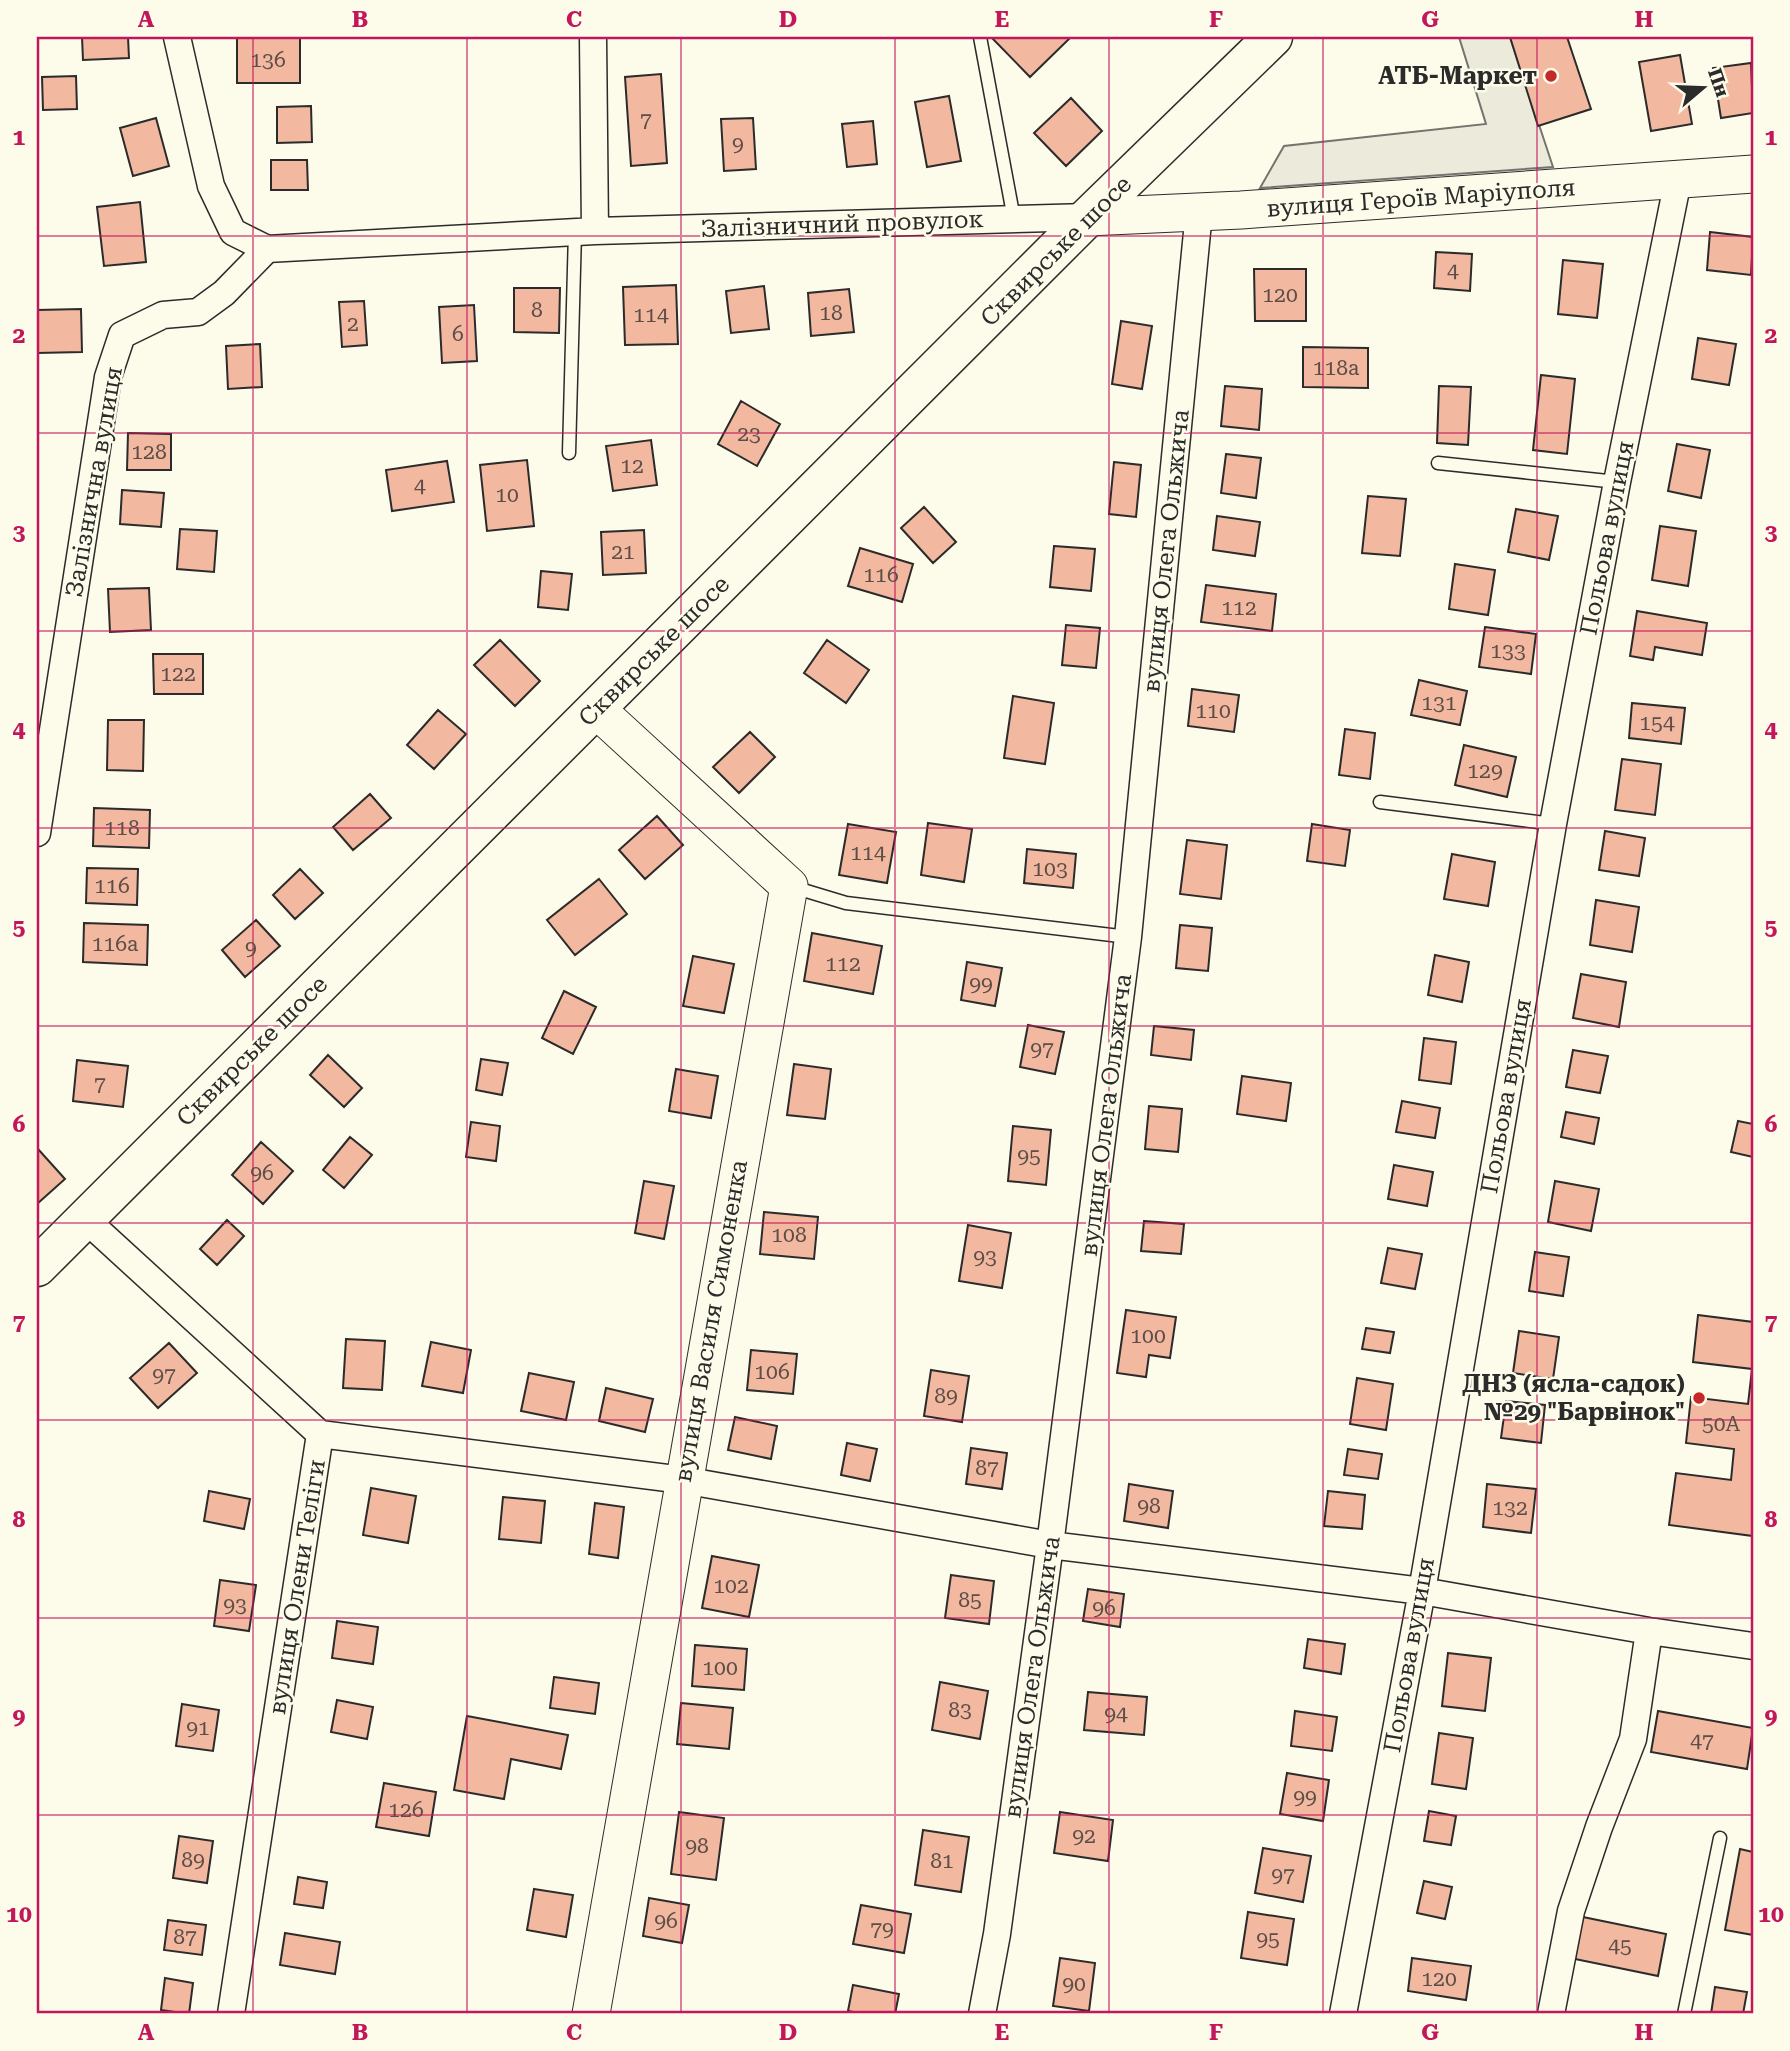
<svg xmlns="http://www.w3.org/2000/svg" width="1790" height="2051" viewBox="0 0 1790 2051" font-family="'Roboto Serif',serif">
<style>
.parking{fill:#eceadb;stroke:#74746e;stroke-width:2}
.building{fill:#f2b8a0;stroke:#2b2b2b;stroke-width:2}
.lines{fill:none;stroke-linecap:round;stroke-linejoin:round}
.lane-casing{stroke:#2b2b2b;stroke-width:15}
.street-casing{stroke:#2b2b2b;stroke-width:29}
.secondary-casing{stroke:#2b2b2b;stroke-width:39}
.primary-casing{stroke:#2b2b2b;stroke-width:41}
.lane{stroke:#fdfbea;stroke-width:12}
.street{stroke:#fdfbea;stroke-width:26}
.secondary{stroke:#fdfbea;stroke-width:37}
.primary{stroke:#fdfbea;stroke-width:38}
.grid{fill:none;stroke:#c2185b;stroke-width:2;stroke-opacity:0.55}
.poi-dot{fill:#c62828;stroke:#fdfbea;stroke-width:2.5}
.labels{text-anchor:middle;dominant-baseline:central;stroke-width:5;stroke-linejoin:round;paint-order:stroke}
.number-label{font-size:21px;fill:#5d4e48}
.poi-label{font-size:24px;font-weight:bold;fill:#2b2b2b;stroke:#fdfbea;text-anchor:end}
.street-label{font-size:24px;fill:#2b2b2b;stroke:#fdfbea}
.neatline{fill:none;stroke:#c2185b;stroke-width:2.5}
.grid-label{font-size:23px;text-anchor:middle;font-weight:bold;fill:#c2185b}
</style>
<rect width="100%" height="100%" fill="#fdfbea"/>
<!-- parking -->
<path class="parking" d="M 1459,37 L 1510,37 L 1553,167 L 1260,188 L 1284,146 L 1486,124 Z"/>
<!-- building -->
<path class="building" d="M 82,37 L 128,37 L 129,58 L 83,60 Z
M 991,37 L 1071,37 L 1030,77 Z
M 1510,37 L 1567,37 L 1591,109 L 1538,126 Z
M 237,38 L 300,38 L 300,83 L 237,83 Z
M 1680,55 L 1692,124 L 1651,131 L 1639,62 Z
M 1751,63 L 1753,113 L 1721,118 L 1713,68 Z
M 661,74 L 667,163 L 631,166 L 625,77 Z
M 76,76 L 77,109 L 43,110 L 42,77 Z
M 949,96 L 961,161 L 927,167 L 915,102 Z
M 1071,98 L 1102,131 L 1066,166 L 1034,133 Z
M 311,106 L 312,142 L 277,143 L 277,107 Z
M 156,118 L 169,166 L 133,176 L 120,128 Z
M 753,118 L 756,169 L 724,171 L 721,119 Z
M 873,121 L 877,164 L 847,167 L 842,124 Z
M 271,160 L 307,160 L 308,190 L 271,190 Z
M 140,202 L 146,262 L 104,266 L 97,207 Z
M 1710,232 L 1753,237 L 1751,275 L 1707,270 Z
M 1436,252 L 1472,254 L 1470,291 L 1434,288 Z
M 1563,260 L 1603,264 L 1597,318 L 1558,314 Z
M 1254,269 L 1306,269 L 1306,321 L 1255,321 Z
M 676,285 L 678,344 L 625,345 L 623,287 Z
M 764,286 L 769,329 L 731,333 L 726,291 Z
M 514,288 L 560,288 L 559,333 L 514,332 Z
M 849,289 L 854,332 L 811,336 L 808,293 Z
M 364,301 L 367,345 L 342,347 L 339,302 Z
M 474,305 L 477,361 L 442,363 L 439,307 Z
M 81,309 L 82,352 L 37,353 L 37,310 Z
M 1121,321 L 1152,326 L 1142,389 L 1112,384 Z
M 1698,338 L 1736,344 L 1729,385 L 1692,379 Z
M 260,344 L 262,387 L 228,389 L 226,346 Z
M 1303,347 L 1368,348 L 1368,388 L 1303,387 Z
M 1541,375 L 1575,379 L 1567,454 L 1533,450 Z
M 1225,386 L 1262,389 L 1259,430 L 1221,426 Z
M 1439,386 L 1471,387 L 1468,445 L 1437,443 Z
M 741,401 L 780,424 L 757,466 L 718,444 Z
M 128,433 L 171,434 L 171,470 L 127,470 Z
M 651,440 L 657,485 L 613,491 L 606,446 Z
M 1677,444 L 1710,450 L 1701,498 L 1668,491 Z
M 1226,454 L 1261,458 L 1256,498 L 1221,493 Z
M 527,460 L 534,526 L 487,531 L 480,465 Z
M 447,461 L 454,502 L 392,511 L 386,470 Z
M 1114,462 L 1141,465 L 1136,517 L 1109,514 Z
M 122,490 L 164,493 L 161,527 L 120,524 Z
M 1368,496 L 1406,499 L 1400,556 L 1362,553 Z
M 924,507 L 956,542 L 933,563 L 901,528 Z
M 1516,509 L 1558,516 L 1549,560 L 1508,552 Z
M 1217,516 L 1260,522 L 1255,556 L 1213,550 Z
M 1660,526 L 1696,531 L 1688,586 L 1652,580 Z
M 180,529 L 217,531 L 214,572 L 177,569 Z
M 644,530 L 646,573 L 603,575 L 601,532 Z
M 1054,546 L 1095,549 L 1091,591 L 1050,587 Z
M 860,548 L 913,564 L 902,602 L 848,586 Z
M 1455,564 L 1495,570 L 1488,615 L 1449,609 Z
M 541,571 L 572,574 L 568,610 L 538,607 Z
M 1206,585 L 1276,594 L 1272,631 L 1201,622 Z
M 149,588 L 151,630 L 110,632 L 108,589 Z
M 1637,611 L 1707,623 L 1702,655 L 1655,647 L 1653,660 L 1630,656 Z
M 1066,625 L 1100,628 L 1096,668 L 1062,665 Z
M 1485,627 L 1536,634 L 1531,674 L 1479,667 Z
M 500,640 L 540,681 L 515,706 L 474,665 Z
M 827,640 L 869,670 L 846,703 L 804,673 Z
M 153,654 L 203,654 L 203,694 L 154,694 Z
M 1419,680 L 1467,691 L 1460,725 L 1411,715 Z
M 1192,689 L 1239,695 L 1234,732 L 1188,726 Z
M 1013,696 L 1054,703 L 1045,764 L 1004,758 Z
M 1632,703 L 1685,708 L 1681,744 L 1629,738 Z
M 438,710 L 466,734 L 434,769 L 407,745 Z
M 108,720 L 144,720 L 143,771 L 107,770 Z
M 1345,729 L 1375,733 L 1370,779 L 1339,775 Z
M 750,732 L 775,757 L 739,793 L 713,767 Z
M 1464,745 L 1516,757 L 1507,797 L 1455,785 Z
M 1622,759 L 1661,764 L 1655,815 L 1615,810 Z
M 370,794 L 391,818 L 353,850 L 333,827 Z
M 94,808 L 150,810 L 149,848 L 93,846 Z
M 657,816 L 683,845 L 645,879 L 619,850 Z
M 928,823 L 972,829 L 964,882 L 921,875 Z
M 848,824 L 896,832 L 887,883 L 839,875 Z
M 1312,824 L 1350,830 L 1345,866 L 1307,861 Z
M 1605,831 L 1645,838 L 1639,876 L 1599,870 Z
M 1187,840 L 1227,845 L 1221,899 L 1180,894 Z
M 1027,849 L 1076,854 L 1073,888 L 1024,883 Z
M 1452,854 L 1495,862 L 1488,906 L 1444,899 Z
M 87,868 L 138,869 L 137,905 L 86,903 Z
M 300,869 L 323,893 L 295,919 L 273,895 Z
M 599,879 L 627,914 L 575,955 L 547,920 Z
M 1596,900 L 1639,907 L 1632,952 L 1590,945 Z
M 256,920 L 280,946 L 245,977 L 222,950 Z
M 84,923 L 148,925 L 147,965 L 83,962 Z
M 1180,925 L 1212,928 L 1208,971 L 1176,968 Z
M 812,933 L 882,946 L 873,994 L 804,981 Z
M 1435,955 L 1469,962 L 1462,1002 L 1428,995 Z
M 693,956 L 734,964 L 724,1013 L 683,1006 Z
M 967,962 L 1002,968 L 995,1006 L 961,1000 Z
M 1581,974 L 1626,982 L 1619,1027 L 1573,1018 Z
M 564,991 L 596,1007 L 573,1054 L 542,1038 Z
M 1028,1025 L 1064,1032 L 1055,1074 L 1020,1067 Z
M 1154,1026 L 1194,1030 L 1191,1060 L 1151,1055 Z
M 1424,1038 L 1456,1042 L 1451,1084 L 1419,1080 Z
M 1573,1050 L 1608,1056 L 1600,1093 L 1566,1087 Z
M 328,1055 L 362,1088 L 344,1107 L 310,1075 Z
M 481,1059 L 508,1063 L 502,1095 L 476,1090 Z
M 77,1060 L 128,1066 L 123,1107 L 73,1101 Z
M 794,1064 L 831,1069 L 825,1119 L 787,1115 Z
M 676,1069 L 718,1076 L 711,1118 L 669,1111 Z
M 1242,1076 L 1291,1083 L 1286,1121 L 1237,1114 Z
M 1402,1101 L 1440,1108 L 1435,1138 L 1396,1132 Z
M 1149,1106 L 1182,1109 L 1178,1152 L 1145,1149 Z
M 1566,1112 L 1599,1118 L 1594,1144 L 1561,1137 Z
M 1738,1121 L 1753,1124 L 1753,1157 L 1731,1152 Z
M 471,1122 L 500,1126 L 496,1161 L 466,1157 Z
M 1013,1126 L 1051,1130 L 1046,1185 L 1008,1181 Z
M 350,1137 L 372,1155 L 344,1188 L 323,1170 Z
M 261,1142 L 293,1171 L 263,1204 L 232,1175 Z
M 38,1149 L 65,1179 L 37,1204 L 37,1151 Z
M 1394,1165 L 1433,1172 L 1427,1206 L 1388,1199 Z
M 644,1181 L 674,1186 L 664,1239 L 635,1233 Z
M 1555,1181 L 1599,1189 L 1591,1231 L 1548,1222 Z
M 764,1212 L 818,1217 L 814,1259 L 760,1254 Z
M 227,1220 L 244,1236 L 217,1265 L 200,1249 Z
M 1144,1221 L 1184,1224 L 1181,1254 L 1141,1251 Z
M 968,1225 L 1011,1233 L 1002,1288 L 959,1281 Z
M 1388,1248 L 1422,1254 L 1415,1289 L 1381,1283 Z
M 1535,1252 L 1569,1257 L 1563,1296 L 1529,1291 Z
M 1126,1310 L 1176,1317 L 1170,1358 L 1149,1355 L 1146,1377 L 1117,1373 Z
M 1698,1315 L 1753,1322 L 1753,1536 L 1669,1525 L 1676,1473 L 1731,1480 L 1734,1449 L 1686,1443 L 1691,1397 L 1748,1404 L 1752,1369 L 1693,1362 Z
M 1366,1328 L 1394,1332 L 1390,1353 L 1362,1349 Z
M 1519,1331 L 1559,1337 L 1553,1379 L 1513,1373 Z
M 346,1339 L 385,1341 L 382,1390 L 343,1388 Z
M 431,1342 L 471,1350 L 463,1393 L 422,1386 Z
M 169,1343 L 197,1373 L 158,1408 L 130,1378 Z
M 751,1350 L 797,1354 L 793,1394 L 747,1390 Z
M 931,1370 L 969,1376 L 962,1422 L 924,1416 Z
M 529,1373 L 574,1382 L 566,1420 L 521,1411 Z
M 1357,1378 L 1393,1384 L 1386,1430 L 1350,1424 Z
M 606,1388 L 653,1399 L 645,1432 L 599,1421 Z
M 1506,1401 L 1545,1405 L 1541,1443 L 1501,1438 Z
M 735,1417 L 777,1426 L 771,1459 L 728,1450 Z
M 847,1443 L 877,1449 L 870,1481 L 841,1475 Z
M 971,1448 L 1007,1453 L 1002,1489 L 966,1484 Z
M 1348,1449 L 1382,1454 L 1378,1479 L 1344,1475 Z
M 1129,1484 L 1173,1491 L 1168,1528 L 1124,1521 Z
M 1487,1484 L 1536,1489 L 1531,1533 L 1483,1527 Z
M 371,1488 L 416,1496 L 408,1543 L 363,1535 Z
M 209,1491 L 250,1499 L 244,1529 L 204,1521 Z
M 1328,1491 L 1365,1495 L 1362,1529 L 1324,1526 Z
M 503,1497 L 545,1501 L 541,1543 L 499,1539 Z
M 595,1503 L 624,1507 L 618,1558 L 589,1554 Z
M 712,1556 L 759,1565 L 749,1617 L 702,1608 Z
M 951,1575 L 994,1581 L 989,1624 L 945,1618 Z
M 220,1580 L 256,1585 L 249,1631 L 214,1626 Z
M 1088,1589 L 1124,1594 L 1120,1627 L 1083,1621 Z
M 337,1621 L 378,1627 L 373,1664 L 332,1658 Z
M 1308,1639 L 1345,1644 L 1341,1674 L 1304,1668 Z
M 695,1645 L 747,1649 L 744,1690 L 692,1686 Z
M 1448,1653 L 1491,1658 L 1485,1711 L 1442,1706 Z
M 554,1677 L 599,1683 L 595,1714 L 550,1708 Z
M 940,1682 L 988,1691 L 980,1739 L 932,1730 Z
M 1088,1692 L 1147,1697 L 1144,1735 L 1084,1730 Z
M 337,1700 L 373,1707 L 367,1739 L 331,1732 Z
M 681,1703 L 733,1708 L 729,1749 L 677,1744 Z
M 182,1704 L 219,1710 L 213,1751 L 176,1746 Z
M 1295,1711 L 1337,1717 L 1332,1751 L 1291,1746 Z
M 1658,1711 L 1753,1728 L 1747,1769 L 1651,1752 Z
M 467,1716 L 568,1735 L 561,1769 L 511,1759 L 504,1799 L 454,1790 Z
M 1439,1733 L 1473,1738 L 1466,1789 L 1432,1784 Z
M 1287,1773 L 1329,1780 L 1323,1821 L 1280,1814 Z
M 384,1783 L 436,1792 L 429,1836 L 376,1827 Z
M 1429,1811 L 1456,1816 L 1451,1845 L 1424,1841 Z
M 679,1812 L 724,1818 L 716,1880 L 671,1874 Z
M 1060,1812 L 1113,1820 L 1108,1861 L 1054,1853 Z
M 923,1830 L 969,1837 L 961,1892 L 915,1885 Z
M 179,1836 L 213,1841 L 207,1883 L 173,1878 Z
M 1263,1848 L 1311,1856 L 1303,1902 L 1255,1893 Z
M 1740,1849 L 1753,1852 L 1753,1935 L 1725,1930 Z
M 298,1877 L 327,1882 L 323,1908 L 294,1904 Z
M 1424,1881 L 1452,1887 L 1445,1919 L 1417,1913 Z
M 534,1889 L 573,1895 L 566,1937 L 527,1930 Z
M 649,1898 L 689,1905 L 682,1943 L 643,1936 Z
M 861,1905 L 911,1914 L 904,1953 L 853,1944 Z
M 1248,1912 L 1294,1919 L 1287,1965 L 1241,1958 Z
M 1583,1917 L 1666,1934 L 1658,1976 L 1575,1959 Z
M 168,1920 L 206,1925 L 202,1955 L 164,1950 Z
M 285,1933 L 340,1942 L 335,1974 L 280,1965 Z
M 1060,1958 L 1095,1963 L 1089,2011 L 1053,2006 Z
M 1412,1958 L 1471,1966 L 1466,2000 L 1408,1991 Z
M 165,1978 L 193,1983 L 189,2014 L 161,2010 Z
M 853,1985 L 899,1994 L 895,2014 L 864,2014 L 848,2011 Z
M 1715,1987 L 1747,1992 L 1743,2014 L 1711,2014 Z"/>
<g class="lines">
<defs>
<path id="lane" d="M 980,37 L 1014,219
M 569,453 L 575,232
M 1438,463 L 1617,482
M 1380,802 L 1553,824
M 793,887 L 846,903 L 1128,937
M 1684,2014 L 1720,1838"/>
<path id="street" d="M 177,37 L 211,186 L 233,232 L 267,249 L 595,231 L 1088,217
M 593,37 L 595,231
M 37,833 L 108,377 L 122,335 L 163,315 L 198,312 L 224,293 L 267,249
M 84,1218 L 320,1434 L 231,2014
M 320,1434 L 683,1480 L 1050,1545 L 1422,1591 L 1649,1631 L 1753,1646
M 982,2014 L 997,1934 L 1050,1545 L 1128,937 L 1199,212
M 1343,2014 L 1422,1591 L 1553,824 L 1617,482 L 1678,180
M 1551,2014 L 1571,1911 L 1599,1827 L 1633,1739 L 1649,1631"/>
<path id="secondary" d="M 1088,217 L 1241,210 L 1753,174
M 591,2014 L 789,886 L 596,709"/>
<path id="primary" d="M 37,1267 L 1088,217 L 1273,37"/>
</defs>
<!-- lane casing -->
<use href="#lane" class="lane-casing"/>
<!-- street casing -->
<use href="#street" class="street-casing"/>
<!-- secondary casing -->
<use href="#secondary" class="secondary-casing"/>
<!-- primary casing -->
<use href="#primary" class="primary-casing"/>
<!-- lane -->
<use href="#lane" class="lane"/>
<!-- street -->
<use href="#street" class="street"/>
<!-- secondary -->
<use href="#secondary" class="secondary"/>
<!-- primary -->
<use href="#primary" class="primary"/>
</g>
<!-- grid -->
<path class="grid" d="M 253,37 L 253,2014M 467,37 L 467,2014M 681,37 L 681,2014M 895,37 L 895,2014M 1109,37 L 1109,2014M 1323,37 L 1323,2014M 1537,37 L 1537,2014M 37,236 L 1753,236M 37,433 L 1753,433M 37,631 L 1753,631M 37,828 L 1753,828M 37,1026 L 1753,1026M 37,1223 L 1753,1223M 37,1420 L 1753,1420M 37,1618 L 1753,1618M 37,1815 L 1753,1815"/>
<!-- markers -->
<g class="poi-dot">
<circle cx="1551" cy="76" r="7"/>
<circle cx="1699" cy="1398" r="7"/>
</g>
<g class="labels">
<!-- number labels -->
<g class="number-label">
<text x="268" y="60">136</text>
<text x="646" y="120">7</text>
<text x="738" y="144">9</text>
<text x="1453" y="271">4</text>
<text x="1280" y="295">120</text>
<text x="537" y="310">8</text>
<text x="831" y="313">18</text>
<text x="651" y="315">114</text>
<text x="353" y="324">2</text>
<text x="458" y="334">6</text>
<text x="1336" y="368">118а</text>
<text x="749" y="434">23</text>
<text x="149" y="452">128</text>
<text x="632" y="466">12</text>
<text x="420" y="486">4</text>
<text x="507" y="495">10</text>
<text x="623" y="552">21</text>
<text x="881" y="575">116</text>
<text x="1239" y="608">112</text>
<text x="1508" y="651">133</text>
<text x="178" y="674">122</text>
<text x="1439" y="703">131</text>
<text x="1213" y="711">110</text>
<text x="1657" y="723">154</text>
<text x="1485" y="771">129</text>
<text x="122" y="828">118</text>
<text x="868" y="853">114</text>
<text x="1050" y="869">103</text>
<text x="112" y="886">116</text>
<text x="115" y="944">116а</text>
<text x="251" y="948">9</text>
<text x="843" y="964">112</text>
<text x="981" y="984">99</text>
<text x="1042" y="1049">97</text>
<text x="100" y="1084">7</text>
<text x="1029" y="1156">95</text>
<text x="262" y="1173">96</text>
<text x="789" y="1235">108</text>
<text x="985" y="1257">93</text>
<text x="1148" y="1336">100</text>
<text x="772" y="1372">106</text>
<text x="164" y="1375">97</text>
<text x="946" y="1396">89</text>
<text x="1721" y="1424">50А</text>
<text x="987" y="1468">87</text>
<text x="1149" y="1506">98</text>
<text x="1510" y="1508">132</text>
<text x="731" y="1586">102</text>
<text x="970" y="1600">85</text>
<text x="235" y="1605">93</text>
<text x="1104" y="1608">96</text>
<text x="720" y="1668">100</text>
<text x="960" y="1710">83</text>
<text x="1116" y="1714">94</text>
<text x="198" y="1728">91</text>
<text x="1702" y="1741">47</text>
<text x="1305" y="1797">99</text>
<text x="406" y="1810">126</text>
<text x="1084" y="1836">92</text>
<text x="697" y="1846">98</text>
<text x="193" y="1860">89</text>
<text x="942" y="1861">81</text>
<text x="1283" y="1875">97</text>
<text x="666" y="1921">96</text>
<text x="882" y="1929">79</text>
<text x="185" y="1937">87</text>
<text x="1268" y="1939">95</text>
<text x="1620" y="1946">45</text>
<text x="1439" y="1979">120</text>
<text x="1074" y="1984">90</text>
</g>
<!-- poi labels -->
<g class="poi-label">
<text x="1537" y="76">АТБ-Маркет</text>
<text x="1685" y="1384">ДНЗ (ясла-садок)<tspan x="1685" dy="28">№29 "Барвінок"</tspan></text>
</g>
<!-- street labels -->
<g class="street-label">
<text transform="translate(1421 198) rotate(-4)">вулиця Героїв Маріуполя</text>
<text transform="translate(842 224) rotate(-2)">Залізничний провулок</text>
<text transform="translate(1056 251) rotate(-45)">Сквирське шосе</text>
<text transform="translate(94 482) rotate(-80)">Залізнична вулиця</text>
<text transform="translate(1607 538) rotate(-79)">Польова вулиця</text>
<text transform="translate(1166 551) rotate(-84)">вулиця Олега Ольжича</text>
<text transform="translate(654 651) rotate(-45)">Сквирське шосе</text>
<text transform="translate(252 1051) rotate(-45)">Сквирське шосе</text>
<text transform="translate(1506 1096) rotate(-80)">Польова вулиця</text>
<text transform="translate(1106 1115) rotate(-83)">вулиця Олега Ольжича</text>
<text transform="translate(711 1321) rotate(-80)">вулиця Василя Симоненка</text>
<text transform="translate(297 1587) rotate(-81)">вулиця Олени Теліги</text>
<text transform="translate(1409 1655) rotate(-80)">Польова вулиця</text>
<text transform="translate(1032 1677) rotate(-82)">вулиця Олега Ольжича</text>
</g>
</g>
<!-- border -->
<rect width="1790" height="2051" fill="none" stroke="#fdfbea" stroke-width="77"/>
<!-- north arrow -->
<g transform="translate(1703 88) rotate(71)" stroke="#fdfbea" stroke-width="5" paint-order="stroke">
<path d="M0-5L12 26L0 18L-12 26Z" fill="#2b2b2b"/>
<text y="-10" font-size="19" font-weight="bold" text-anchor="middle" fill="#2b2b2b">Пн</text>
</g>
<rect x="38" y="38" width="1714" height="1974" class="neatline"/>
<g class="grid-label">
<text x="146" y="27">A</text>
<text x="360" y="27">B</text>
<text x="574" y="27">C</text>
<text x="788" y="27">D</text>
<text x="1002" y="27">E</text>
<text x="1216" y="27">F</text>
<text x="1430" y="27">G</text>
<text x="1644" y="27">H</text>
<text x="19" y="145">1</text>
<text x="1771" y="145">1</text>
<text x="19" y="343">2</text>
<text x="1771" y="343">2</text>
<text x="19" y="540">3</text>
<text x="1771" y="540">3</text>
<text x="19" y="737">4</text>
<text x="1771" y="737">4</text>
<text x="19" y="935">5</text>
<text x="1771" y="935">5</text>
<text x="19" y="1132">6</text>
<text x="1771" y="1132">6</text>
<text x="19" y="1330">7</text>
<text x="1771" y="1330">7</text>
<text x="19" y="1527">8</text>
<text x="1771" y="1527">8</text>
<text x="19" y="1724">9</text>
<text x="1771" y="1724">9</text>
<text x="19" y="1922">10</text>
<text x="1771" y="1922">10</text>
<text x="146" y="2040">A</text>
<text x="360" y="2040">B</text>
<text x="574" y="2040">C</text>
<text x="788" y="2040">D</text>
<text x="1002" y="2040">E</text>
<text x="1216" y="2040">F</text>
<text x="1430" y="2040">G</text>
<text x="1644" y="2040">H</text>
</g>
</svg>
